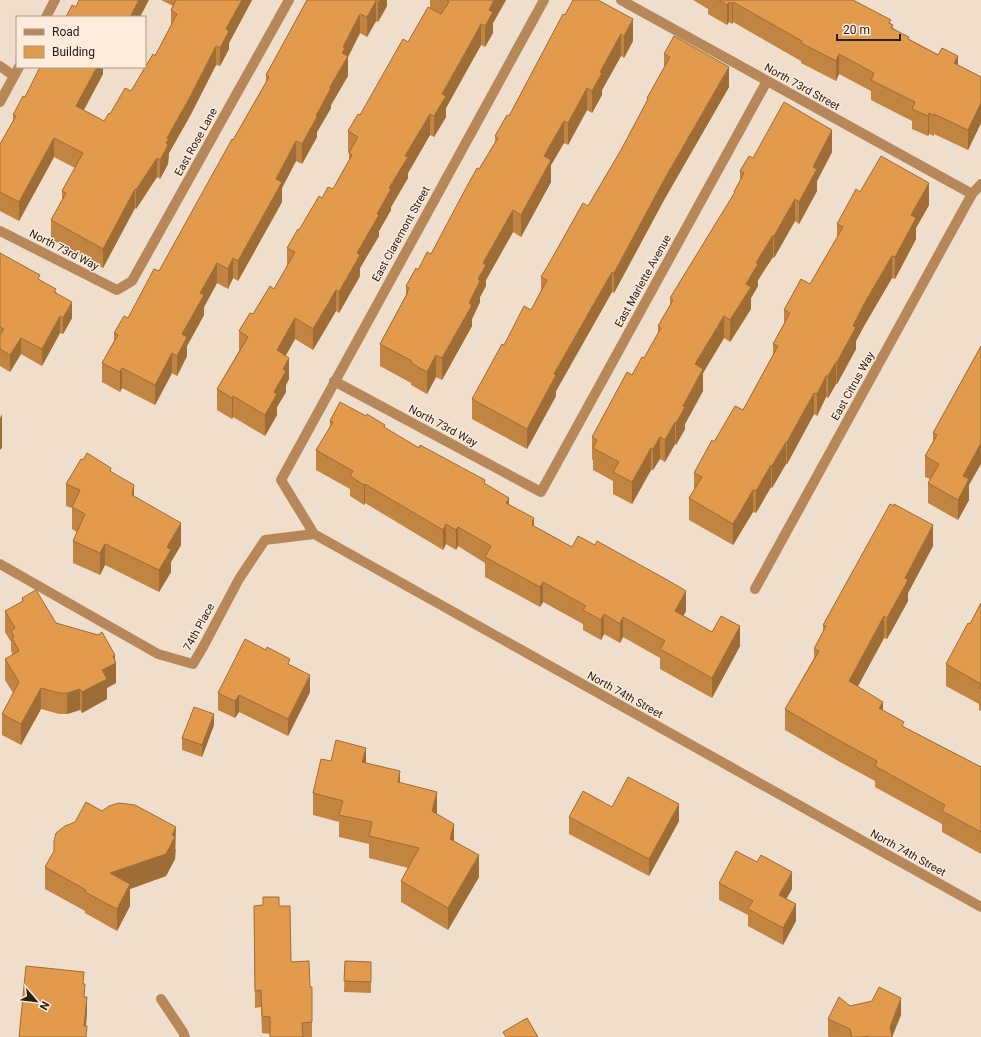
<svg xmlns="http://www.w3.org/2000/svg" width="981" height="1037" viewBox="0 0 981 1037" font-family="Roboto,sans-serif">
<style>
.lines{fill:none;stroke-linecap:round;stroke-linejoin:round}
.minor{stroke:#b68859;stroke-width:10}
.wall{fill:#c28441}
.shaded-wall{fill:#9e6c35}
.building{fill:#e29a4c;stroke:#9e6c35}
.labels{text-anchor:middle;dominant-baseline:central;stroke-width:3;stroke-linejoin:round;paint-order:stroke}
.street-label{font-size:11px;fill:#27211b;stroke:#fdebdb}
</style>
<rect width="100%" height="100%" fill="#f0decd"/>
<g class="lines">
<!-- minor -->
<path class="minor" d="M 544,0 L 281,480 L 314,534 L 981,907
M 621,0 L 972,194
M 46,17 L 55,0
M 0,66 L 14,76
M 0,102 L 19,67
M 0,231 L 117,290 L 132,281 L 289,0
M 334,381 L 541,492 L 767,81
M 0,564 L 158,654 L 193,664 L 203,647 L 239,579 L 265,540 L 314,534
M 755,589 L 972,194 L 981,184
M 161,999 L 183,1032 L 185,1037"/>
</g>
<!-- wall -->
<path class="wall" d="M 161,0 L 252,0 L 229,43 L 229,49 L 220,66 L 216,65 L 190,116 L 169,153 L 168,164 L 160,179 L 157,177 L 136,209 L 135,208 L 103,268 L 51,239 L 51,220 L 62,200 L 62,191 L 75,168 L 54,157 L 19,221 L 0,211 L 0,144 L 13,121 L 13,115 L 25,97 L 103,67 L 103,74 L 84,110 L 104,121 L 131,91 L 155,56 L 171,26 L 171,10 L 173,6 Z
M 307,0 L 387,0 L 387,6 L 378,22 L 376,21 L 367,37 L 360,33 L 348,57 L 348,76 L 331,105 L 331,108 L 317,132 L 317,137 L 302,164 L 296,161 L 282,188 L 282,202 L 238,281 L 233,278 L 228,289 L 217,283 L 204,307 L 204,315 L 187,346 L 187,356 L 177,376 L 172,373 L 155,405 L 122,388 L 120,392 L 102,382 L 102,363 L 114,341 L 114,333 L 128,318 L 159,271 L 266,83 L 266,75 Z
M 430,0 L 506,0 L 493,23 L 493,33 L 485,47 L 481,45 L 446,108 L 446,117 L 434,137 L 430,135 L 408,173 L 408,178 L 391,207 L 391,210 L 379,231 L 379,236 L 360,268 L 360,276 L 339,313 L 336,311 L 313,350 L 295,339 L 286,355 L 289,379 L 286,385 L 286,392 L 277,407 L 277,415 L 265,436 L 233,417 L 232,419 L 217,410 L 217,389 L 239,351 L 239,331 L 274,289 L 287,266 L 287,248 L 322,198 L 333,189 L 349,160 L 349,153 L 348,152 L 348,131 L 360,115 L 408,42 L 430,8 Z
M 573,0 L 633,41 L 624,58 L 621,56 L 602,90 L 602,95 L 592,113 L 587,110 L 568,145 L 564,143 L 551,165 L 551,182 L 521,237 L 513,232 L 486,280 L 486,286 L 480,297 L 480,302 L 472,319 L 472,326 L 442,380 L 436,377 L 427,394 L 411,385 L 411,383 L 380,366 L 380,344 L 406,295 L 406,286 L 418,270 L 431,254 L 495,142 L 495,136 L 509,116 Z
M 693,0 L 853,0 L 891,24 L 893,28 L 909,39 L 981,77 L 981,123 L 968,150 L 934,134 L 934,136 L 929,134 L 928,136 L 912,129 L 912,121 L 871,100 L 871,91 L 839,74 L 836,81 L 801,63 L 801,61 L 733,22 L 732,24 L 729,22 L 727,25 L 708,14 L 708,9 Z
M 664,54 L 729,87 L 664,200 L 614,293 L 612,292 L 556,391 L 556,396 L 527,449 L 472,419 L 472,399 L 504,345 L 531,310 L 541,290 L 541,277 L 588,206 L 621,150 L 647,101 L 647,98 L 664,68 Z
M 832,152 L 817,181 L 817,191 L 799,224 L 795,221 L 774,258 L 773,257 L 758,280 L 758,286 L 751,298 L 751,309 L 730,342 L 724,338 L 703,373 L 703,391 L 685,424 L 685,429 L 676,445 L 675,444 L 665,462 L 660,459 L 653,470 L 651,470 L 632,504 L 613,494 L 613,481 L 593,470 L 593,460 L 592,459 L 592,437 L 632,375 L 644,358 L 658,333 L 658,326 L 670,306 L 670,298 L 734,194 L 734,192 L 740,180 L 740,171 L 753,158 Z
M 860,192 L 929,205 L 916,228 L 916,239 L 895,279 L 892,278 L 864,326 L 856,341 L 856,349 L 837,384 L 836,384 L 828,398 L 826,397 L 817,416 L 814,414 L 787,464 L 786,464 L 772,488 L 771,487 L 756,513 L 753,512 L 733,545 L 689,520 L 689,498 L 694,490 L 694,473 L 714,442 L 743,410 L 773,355 L 773,344 L 784,324 L 784,310 L 810,284 L 837,238 L 837,224 Z
M 0,253 L 40,280 L 56,292 L 72,318 L 63,334 L 60,333 L 42,366 L 21,354 L 10,372 L 0,366 Z
M 981,346 L 969,485 L 969,500 L 958,520 L 928,503 L 928,483 L 930,479 L 925,477 L 925,456 L 933,443 L 933,433 Z
M 330,421 L 385,428 L 419,448 L 485,484 L 534,526 L 686,611 L 683,616 L 712,632 L 740,646 L 712,698 L 660,669 L 660,658 L 623,637 L 620,643 L 604,634 L 601,640 L 583,630 L 583,624 L 543,602 L 540,607 L 485,577 L 485,563 L 458,546 L 456,550 L 446,544 L 443,550 L 365,503 L 364,505 L 350,496 L 350,489 L 316,470 L 316,450 L 330,427 Z
M 111,472 L 181,545 L 171,562 L 171,572 L 159,592 L 105,565 L 100,575 L 73,563 L 73,541 L 77,532 L 72,529 L 72,508 L 66,506 L 66,484 Z
M 933,546 L 908,593 L 908,601 L 887,639 L 884,638 L 857,687 L 883,710 L 904,727 L 981,767 L 981,854 L 942,832 L 942,824 L 875,787 L 875,781 L 840,762 L 785,730 L 785,709 L 814,658 L 814,649 L 823,631 L 823,625 Z
M 22,598 L 56,623 L 115,661 L 116,683 L 107,688 L 107,699 L 82,713 L 80,710 L 67,714 L 59,714 L 41,709 L 21,745 L 2,735 L 2,714 L 13,693 L 5,680 L 5,659 L 12,656 L 12,653 L 11,651 L 11,642 L 5,632 L 5,611 L 22,602 Z
M 981,603 L 981,711 L 979,710 L 979,704 L 946,686 L 946,664 L 970,624 Z
M 290,665 L 310,692 L 288,736 L 239,712 L 235,718 L 218,710 L 218,693 Z
M 214,725 L 202,757 L 182,750 L 182,738 Z
M 331,761 L 366,763 L 400,783 L 437,814 L 454,842 L 479,877 L 448,930 L 401,902 L 401,881 L 408,868 L 369,858 L 369,844 L 339,837 L 339,822 L 313,815 L 313,793 Z
M 612,807 L 679,821 L 649,876 L 569,834 L 569,817 Z
M 54,841 L 176,849 L 175,859 L 166,876 L 130,889 L 130,906 L 117,931 L 85,913 L 85,911 L 45,889 L 45,867 L 54,852 Z
M 719,883 L 792,889 L 786,899 L 796,921 L 783,945 L 748,926 L 748,915 L 719,900 Z
M 254,906 L 279,906 L 291,962 L 310,987 L 312,987 L 312,1037 L 270,1037 L 270,1034 L 262,1033 L 261,1007 L 255,1008 Z
M 345,961 L 371,962 L 371,993 L 344,992 Z
M 850,1006 L 901,1015 L 892,1037 L 829,1037 L 828,1036 L 828,1019 Z"/>
<!-- shaded-wall -->
<path class="shaded-wall" d="M 139,0 L 149,0 L 140,17 L 130,17 Z
M 242,0 L 252,0 L 229,43 L 229,49 L 220,66 L 220,48 L 226,29 Z
M 380,0 L 387,0 L 387,6 L 378,22 L 378,3 Z
M 494,0 L 506,0 L 493,23 L 493,33 L 485,47 L 485,26 L 489,10 Z
M 376,1 L 376,21 L 367,37 L 367,17 Z
M 729,2 L 729,22 L 727,25 L 727,5 Z
M 733,2 L 733,22 L 732,24 L 732,4 Z
M 360,14 L 360,33 L 348,57 L 348,76 L 331,105 L 331,108 L 317,132 L 317,137 L 302,164 L 302,144 L 330,87 L 343,47 Z
M 633,19 L 633,41 L 624,58 L 624,36 Z
M 481,24 L 481,45 L 446,108 L 446,117 L 434,137 L 434,116 L 442,94 Z
M 621,34 L 621,56 L 602,90 L 602,95 L 592,113 L 592,91 L 600,72 Z
M 216,46 L 216,65 L 190,116 L 169,153 L 168,164 L 160,179 L 160,160 L 167,138 Z
M 839,54 L 839,74 L 836,81 L 836,61 Z
M 958,56 L 958,76 L 954,63 Z
M 97,67 L 103,67 L 103,74 L 76,124 L 76,106 Z
M 729,67 L 729,87 L 664,200 L 614,293 L 614,273 L 664,180 Z
M 587,88 L 587,110 L 568,145 L 568,123 Z
M 981,103 L 981,123 L 968,150 L 968,130 Z
M 929,113 L 929,134 L 928,136 L 928,116 Z
M 430,114 L 430,135 L 408,173 L 408,178 L 391,207 L 391,210 L 379,231 L 379,236 L 360,268 L 360,276 L 339,313 L 339,292 L 357,253 L 405,156 Z
M 564,121 L 564,143 L 551,165 L 551,182 L 521,237 L 521,215 L 544,156 Z
M 832,130 L 832,152 L 817,181 L 817,191 L 799,224 L 799,202 L 813,167 Z
M 54,138 L 54,157 L 19,221 L 19,202 Z
M 296,141 L 296,161 L 282,188 L 282,202 L 238,281 L 238,261 L 276,179 Z
M 157,158 L 157,177 L 136,209 L 136,190 Z
M 929,183 L 929,205 L 916,228 L 916,239 L 895,279 L 895,257 L 911,215 Z
M 135,189 L 135,208 L 103,268 L 103,249 Z
M 795,199 L 795,221 L 774,258 L 774,236 Z
M 513,210 L 513,232 L 486,280 L 486,286 L 480,297 L 480,302 L 472,319 L 472,326 L 442,380 L 442,358 L 469,303 L 478,279 L 483,263 Z
M 773,235 L 773,257 L 758,280 L 758,286 L 751,298 L 751,309 L 730,342 L 730,320 L 756,263 Z
M 892,256 L 892,278 L 864,326 L 856,341 L 856,349 L 837,384 L 837,362 L 853,326 L 864,304 Z
M 233,258 L 233,278 L 228,289 L 228,269 Z
M 217,263 L 217,283 L 204,307 L 204,315 L 187,346 L 187,356 L 177,376 L 177,356 L 182,334 L 200,293 Z
M 612,272 L 612,292 L 556,391 L 556,396 L 527,449 L 527,429 L 554,374 Z
M 336,290 L 336,311 L 313,350 L 313,329 Z
M 72,302 L 72,318 L 63,334 L 63,318 Z
M 60,316 L 60,333 L 42,366 L 42,349 Z
M 724,316 L 724,338 L 703,373 L 703,391 L 685,424 L 685,429 L 676,445 L 676,423 L 683,406 L 695,364 Z
M 295,318 L 295,339 L 277,371 L 277,350 Z
M 21,338 L 21,354 L 10,372 L 10,355 Z
M 172,353 L 172,373 L 155,405 L 155,385 Z
M 436,355 L 436,377 L 427,394 L 427,372 Z
M 289,358 L 289,379 L 286,385 L 286,392 L 277,407 L 277,415 L 265,436 L 265,415 L 283,369 Z
M 836,362 L 836,384 L 828,398 L 828,376 Z
M 122,368 L 122,388 L 120,392 L 120,372 Z
M 826,376 L 826,397 L 817,416 L 817,394 Z
M 814,393 L 814,414 L 787,464 L 787,442 Z
M 233,396 L 233,417 L 232,419 L 232,398 Z
M 2,414 L 2,448 L 0,450 L 0,418 Z
M 675,422 L 675,444 L 665,462 L 665,440 Z
M 660,437 L 660,459 L 653,470 L 653,449 Z
M 786,442 L 786,464 L 772,488 L 772,466 Z
M 981,443 L 981,464 L 969,485 L 969,500 L 958,520 L 958,500 L 963,476 Z
M 651,448 L 651,470 L 632,504 L 632,482 Z
M 771,465 L 771,487 L 756,513 L 756,491 Z
M 365,484 L 365,503 L 364,505 L 364,485 Z
M 134,485 L 134,507 L 132,495 Z
M 753,490 L 753,512 L 733,545 L 733,524 Z
M 509,498 L 509,517 L 506,503 Z
M 534,518 L 534,538 L 532,522 Z
M 181,523 L 181,545 L 171,562 L 171,572 L 159,592 L 159,570 L 167,547 Z
M 446,524 L 446,544 L 443,550 L 443,530 Z
M 933,525 L 933,546 L 908,593 L 908,601 L 887,639 L 887,618 L 905,578 Z
M 458,527 L 458,546 L 456,550 L 456,530 Z
M 105,544 L 105,565 L 100,575 L 100,553 Z
M 543,582 L 543,602 L 540,607 L 540,587 Z
M 686,591 L 686,611 L 675,631 L 675,611 Z
M 604,614 L 604,634 L 601,640 L 601,620 Z
M 884,616 L 884,638 L 849,703 L 849,681 Z
M 623,617 L 623,637 L 620,643 L 620,624 Z
M 740,626 L 740,646 L 712,698 L 712,678 Z
M 115,655 L 115,663 L 116,663 L 116,683 L 107,688 L 107,699 L 82,713 L 82,692 L 102,670 L 113,656 Z
M 310,675 L 310,692 L 288,736 L 288,719 Z
M 41,688 L 41,709 L 21,745 L 21,724 Z
M 80,689 L 80,710 L 67,714 L 67,693 Z
M 239,695 L 239,712 L 235,718 L 235,701 Z
M 883,702 L 883,723 L 879,708 Z
M 214,714 L 214,725 L 202,757 L 202,745 Z
M 366,748 L 366,770 L 362,762 Z
M 400,771 L 400,793 L 398,782 Z
M 437,792 L 437,814 L 432,833 L 432,811 Z
M 679,804 L 679,821 L 649,876 L 649,859 Z
M 454,824 L 454,846 L 450,839 Z
M 176,827 L 175,859 L 166,876 L 130,889 L 130,906 L 117,931 L 117,909 L 110,873 L 172,835 Z
M 479,855 L 479,877 L 448,930 L 448,908 Z
M 792,872 L 792,889 L 779,912 L 779,895 Z
M 796,904 L 796,921 L 783,945 L 783,928 Z
M 87,997 L 87,1014 L 85,1037 L 84,1026 Z
M 901,998 L 901,1015 L 892,1037 L 890,1037 L 890,1027 Z"/>
<!-- building -->
<path class="building" d="M 79,0 L 139,0 L 130,17 L 66,17 L 72,5 L 76,7 Z
M 176,0 L 242,0 L 226,29 L 229,31 L 220,48 L 216,46 L 190,97 L 167,138 L 169,139 L 166,143 L 168,145 L 160,160 L 157,158 L 136,190 L 135,189 L 103,249 L 51,220 L 66,193 L 62,191 L 83,153 L 54,138 L 19,202 L 0,192 L 0,144 L 16,116 L 13,115 L 23,96 L 25,97 L 40,67 L 97,67 L 76,106 L 104,121 L 109,113 L 110,114 L 125,88 L 131,91 L 153,54 L 155,56 L 177,14 L 171,10 Z
M 307,0 L 380,0 L 378,3 L 376,1 L 367,17 L 360,14 L 343,47 L 345,48 L 342,53 L 348,56 L 330,87 L 331,88 L 316,116 L 317,117 L 302,144 L 296,141 L 276,179 L 282,182 L 238,261 L 233,258 L 228,269 L 217,263 L 200,293 L 204,295 L 182,334 L 187,337 L 177,356 L 172,353 L 155,385 L 122,368 L 120,372 L 102,363 L 118,335 L 114,333 L 124,316 L 128,318 L 154,269 L 159,271 L 232,139 L 233,140 L 269,77 L 266,75 Z
M 447,0 L 494,0 L 489,10 L 493,12 L 485,26 L 481,24 L 479,28 L 442,94 L 446,96 L 434,116 L 430,114 L 405,156 L 408,157 L 389,188 L 391,189 L 377,214 L 379,215 L 357,253 L 360,255 L 339,292 L 336,290 L 313,329 L 295,318 L 277,350 L 289,358 L 283,369 L 286,371 L 274,392 L 277,394 L 265,415 L 233,396 L 232,398 L 217,389 L 248,337 L 239,331 L 250,313 L 253,314 L 270,286 L 274,289 L 295,252 L 287,248 L 298,229 L 299,230 L 319,196 L 322,198 L 328,187 L 333,189 L 352,155 L 349,153 L 358,137 L 348,131 L 358,114 L 360,115 L 403,39 L 408,42 L 428,7 L 441,14 L 449,2 Z
M 573,0 L 598,0 L 633,19 L 624,36 L 621,34 L 600,72 L 602,73 L 592,91 L 587,88 L 568,123 L 564,121 L 544,156 L 551,160 L 521,215 L 513,210 L 483,263 L 486,265 L 478,279 L 480,281 L 469,303 L 472,305 L 442,358 L 436,355 L 427,372 L 411,363 L 412,361 L 380,344 L 408,292 L 407,292 L 409,288 L 406,286 L 416,268 L 418,270 L 427,252 L 431,254 L 466,188 L 477,168 L 479,169 L 498,138 L 495,136 L 507,115 L 509,116 L 563,14 L 565,15 Z
M 719,0 L 853,0 L 891,20 L 889,23 L 893,25 L 891,28 L 909,37 L 908,39 L 938,55 L 942,48 L 958,56 L 954,63 L 981,77 L 981,103 L 968,130 L 934,114 L 934,116 L 929,113 L 928,116 L 912,109 L 915,102 L 871,80 L 874,73 L 839,54 L 836,61 L 801,43 L 802,41 L 733,2 L 732,4 L 729,2 L 727,5 Z
M 674,36 L 729,67 L 664,180 L 614,273 L 612,272 L 554,374 L 556,375 L 527,429 L 472,399 L 502,344 L 504,345 L 524,306 L 531,310 L 547,280 L 541,277 L 551,260 L 583,203 L 588,206 L 621,150 L 648,99 L 647,98 L 670,57 L 664,54 Z
M 784,102 L 832,130 L 813,167 L 817,169 L 799,202 L 795,199 L 774,236 L 773,235 L 756,263 L 758,264 L 746,284 L 751,287 L 730,320 L 724,316 L 695,364 L 703,369 L 683,406 L 685,407 L 676,423 L 675,422 L 665,440 L 660,437 L 653,449 L 651,448 L 632,482 L 613,472 L 619,462 L 593,448 L 597,440 L 592,437 L 627,372 L 632,375 L 642,357 L 644,358 L 661,328 L 658,326 L 673,300 L 670,298 L 735,192 L 734,192 L 744,173 L 740,171 L 749,156 L 753,158 Z
M 881,156 L 929,183 L 911,215 L 916,218 L 895,257 L 892,256 L 864,304 L 853,326 L 856,327 L 837,362 L 836,362 L 828,376 L 826,376 L 817,394 L 814,393 L 787,442 L 786,442 L 772,466 L 771,465 L 756,491 L 753,490 L 733,524 L 689,498 L 702,477 L 694,473 L 712,440 L 714,442 L 735,406 L 743,410 L 778,346 L 773,344 L 790,313 L 784,310 L 801,279 L 810,284 L 843,227 L 837,224 L 856,189 L 860,192 Z
M 0,253 L 40,275 L 38,279 L 56,289 L 54,292 L 72,302 L 63,318 L 60,316 L 42,349 L 21,338 L 10,355 L 0,349 L 0,335 L 4,329 L 0,327 Z
M 981,346 L 981,443 L 963,476 L 969,479 L 958,500 L 928,483 L 939,464 L 925,456 L 937,435 L 933,433 Z
M 340,402 L 366,416 L 367,414 L 385,425 L 384,427 L 419,448 L 420,445 L 485,480 L 484,483 L 509,498 L 506,503 L 534,518 L 532,522 L 533,523 L 532,525 L 572,547 L 578,536 L 595,545 L 597,541 L 671,582 L 686,591 L 675,611 L 712,632 L 721,616 L 740,626 L 712,678 L 660,649 L 665,641 L 623,617 L 620,624 L 604,614 L 601,620 L 583,610 L 586,606 L 543,582 L 540,587 L 485,557 L 491,546 L 458,527 L 456,530 L 446,524 L 443,530 L 365,484 L 364,485 L 350,476 L 353,471 L 316,450 L 333,422 L 330,421 Z
M 87,453 L 111,468 L 110,471 L 134,485 L 132,495 L 181,523 L 167,547 L 171,550 L 159,570 L 105,544 L 100,553 L 73,541 L 85,514 L 72,507 L 80,490 L 66,484 L 81,459 L 83,460 Z
M 890,504 L 894,506 L 894,504 L 933,525 L 905,578 L 908,580 L 887,618 L 884,616 L 849,681 L 883,702 L 879,708 L 904,722 L 902,726 L 981,767 L 981,832 L 942,811 L 945,805 L 875,766 L 877,761 L 840,741 L 785,709 L 819,651 L 814,649 L 826,626 L 823,625 Z
M 36,590 L 56,623 L 98,635 L 102,632 L 115,655 L 113,656 L 116,663 L 102,670 L 107,679 L 82,692 L 80,689 L 67,693 L 59,693 L 41,688 L 21,724 L 2,714 L 19,682 L 5,659 L 19,651 L 12,638 L 14,637 L 11,631 L 15,628 L 5,611 L 23,601 L 22,598 Z
M 981,603 L 981,689 L 979,688 L 981,684 L 946,664 L 968,623 L 970,624 Z
M 245,639 L 266,650 L 267,647 L 290,659 L 288,664 L 310,675 L 288,719 L 239,695 L 235,701 L 218,693 Z
M 194,707 L 214,714 L 202,745 L 182,738 Z
M 336,740 L 366,748 L 362,762 L 400,771 L 398,782 L 437,792 L 432,811 L 454,824 L 450,839 L 479,855 L 448,908 L 401,881 L 419,848 L 369,836 L 372,822 L 339,815 L 343,801 L 313,793 L 321,759 L 331,761 Z
M 628,777 L 679,804 L 649,859 L 569,817 L 583,791 L 612,807 Z
M 86,802 L 102,811 L 109,806 L 119,803 L 135,805 L 176,827 L 172,835 L 175,837 L 166,854 L 110,873 L 130,884 L 117,909 L 85,892 L 86,890 L 45,867 L 54,851 L 54,841 L 56,833 L 65,826 L 75,822 Z
M 736,851 L 757,862 L 761,855 L 792,872 L 779,895 L 796,904 L 783,928 L 748,909 L 753,901 L 719,883 Z
M 263,897 L 279,897 L 279,906 L 290,906 L 291,962 L 309,961 L 310,987 L 312,987 L 312,1022 L 302,1023 L 303,1037 L 270,1037 L 270,1017 L 262,1016 L 261,990 L 255,991 L 254,906 L 263,905 Z
M 345,961 L 371,962 L 371,982 L 344,981 Z
M 26,966 L 84,972 L 83,984 L 85,984 L 84,997 L 87,997 L 84,1026 L 87,1026 L 86,1037 L 19,1037 Z
M 879,987 L 901,998 L 890,1027 L 892,1037 L 868,1037 L 868,1036 L 862,1037 L 852,1037 L 850,1029 L 828,1019 L 839,997 L 850,1006 L 872,1001 Z
M 527,1018 L 538,1037 L 506,1037 L 503,1032 Z"/>
<g class="labels">
<!-- street labels -->
<g class="street-label">
<text transform="translate(802 87) rotate(29)">North 73rd Street</text>
<text transform="translate(196 142) rotate(-61)">East Rose Lane</text>
<text transform="translate(401 234) rotate(-61)">East Claremont Street</text>
<text transform="translate(64 250) rotate(27)">North 73rd Way</text>
<text transform="translate(643 281) rotate(-61)">East Marlette Avenue</text>
<text transform="translate(853 386) rotate(-61)">East Citrus Way</text>
<text transform="translate(443 426) rotate(28)">North 73rd Way</text>
<text transform="translate(199 627) rotate(-61)">74th Place</text>
<text transform="translate(625 695) rotate(29)">North 74th Street</text>
<text transform="translate(908 853) rotate(29)">North 74th Street</text>
</g>
</g>
<!-- legend -->
<rect x="16" y="16" width="130" height="52" fill="#fdebdb" stroke="#a79a8e"/>
<rect x="24" y="29" width="20" height="6" fill="#b68859" stroke="#a79a8e"/>
<text x="52" y="36" font-size="12" fill="#27211b">Road</text>
<rect x="24" y="46" width="20" height="12" fill="#e29a4c" stroke="#a79a8e"/>
<text x="52" y="56" font-size="12" fill="#27211b">Building</text>
<!-- north arrow -->
<g transform="translate(36 1001) rotate(118)" stroke="#fdebdb" stroke-width="3" paint-order="stroke">
<path d="M0-3L7 15L0 10L-7 15Z" fill="#27211b"/>
<text y="-6" font-size="11" font-weight="bold" text-anchor="middle" fill="#27211b">N</text>
</g>
<!-- scale -->
<path d="M837 34v6h63v-6" fill="none" stroke="#27211b" stroke-width="2"/>
<text x="843" y="34" font-size="12" fill="#27211b" stroke="#fdebdb" stroke-width="3" paint-order="stroke">20 m</text>
</svg>
